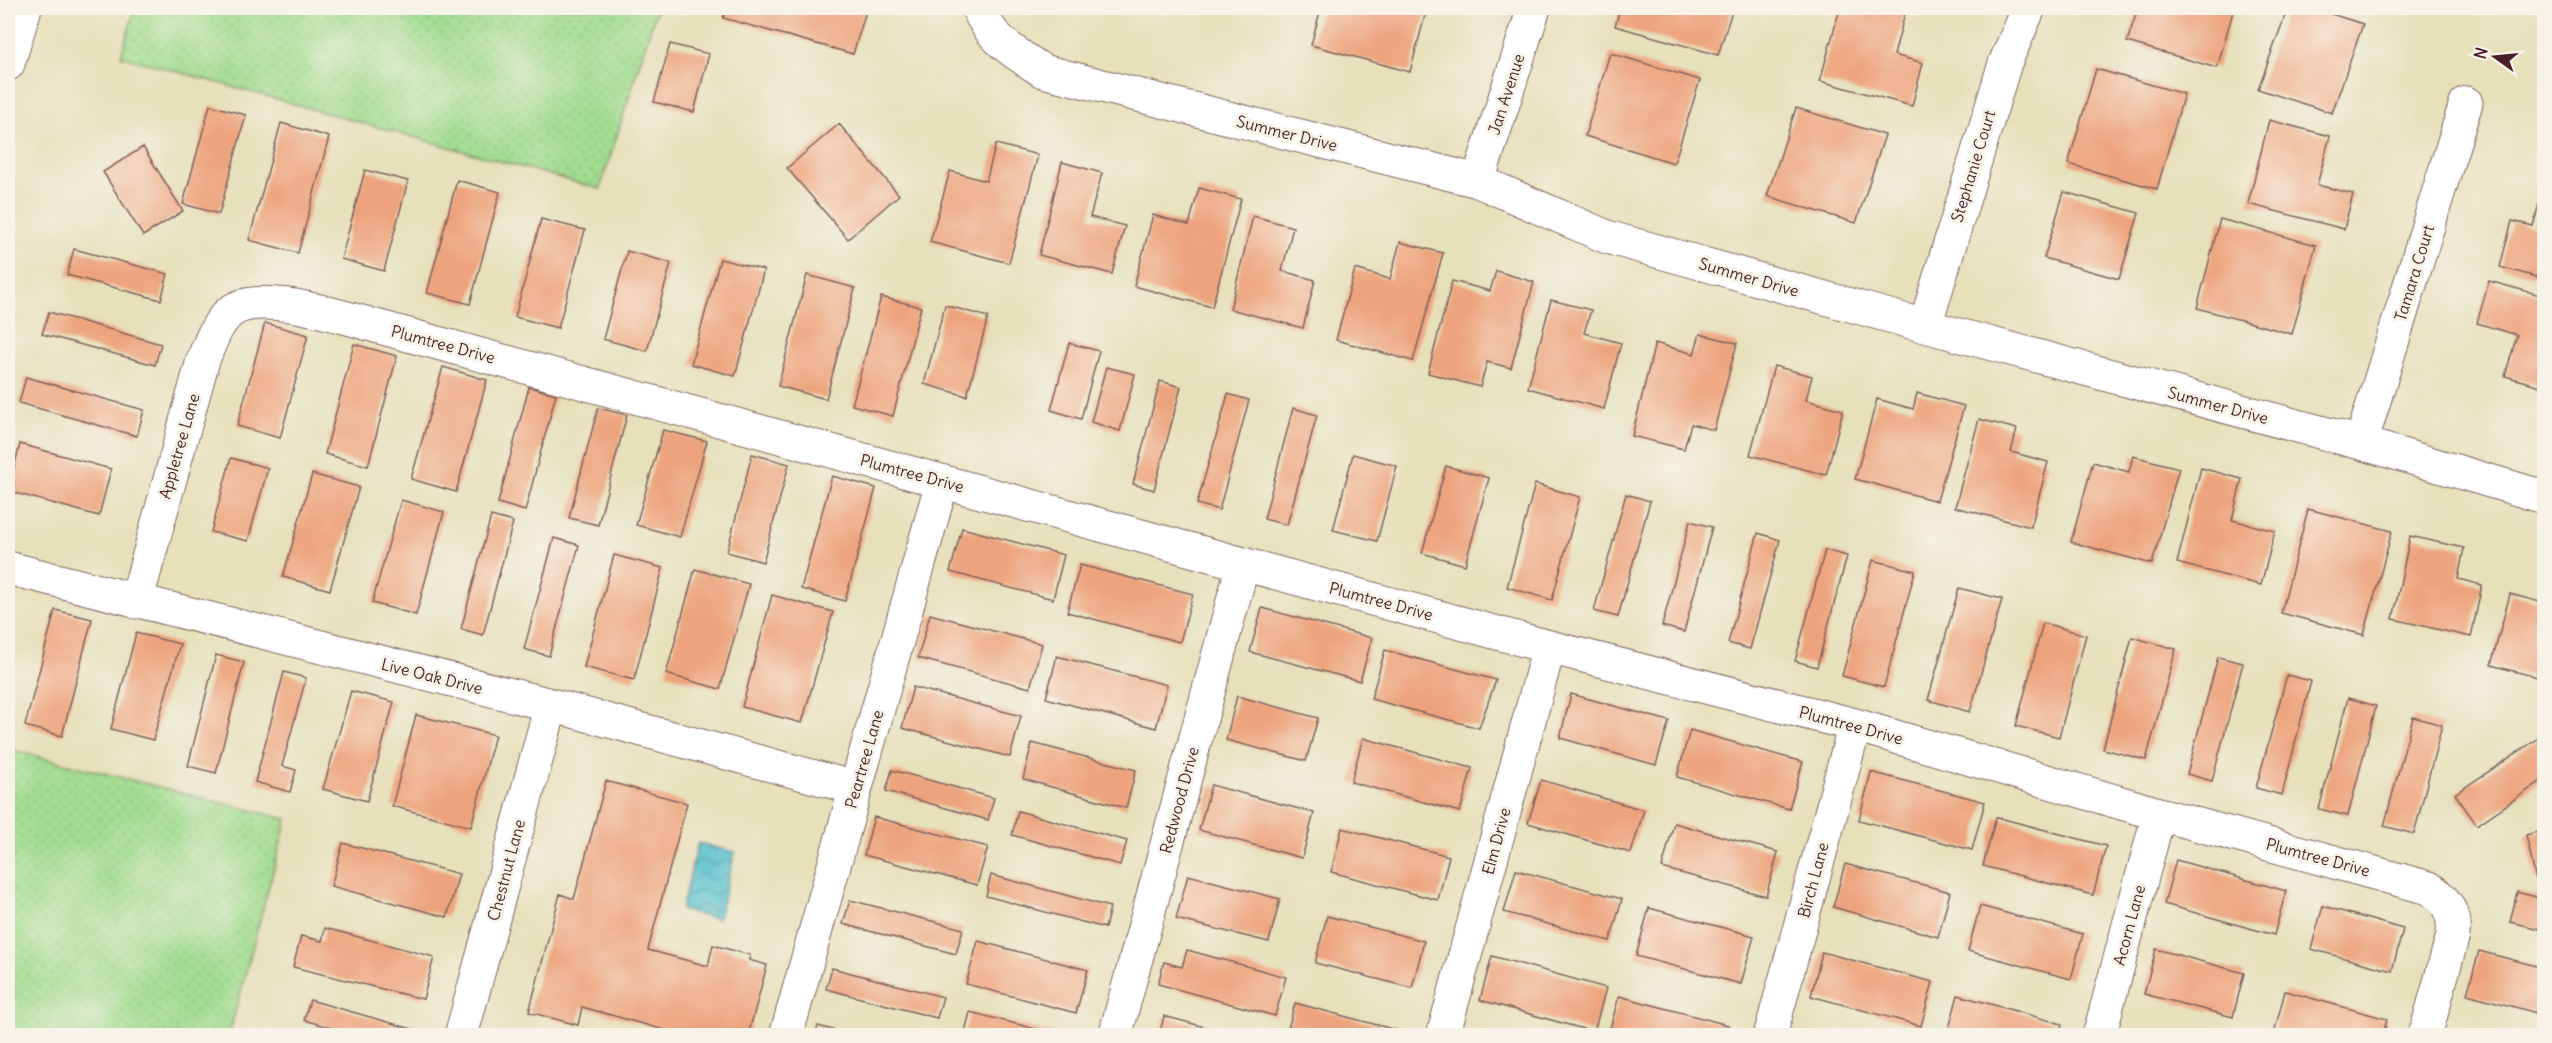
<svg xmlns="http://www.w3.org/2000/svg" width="2552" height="1043" viewBox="0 0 2552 1043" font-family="Delius,sans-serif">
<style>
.grass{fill:url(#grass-dots);stroke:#767e5d;stroke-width:1.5}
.water{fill:url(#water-waves);stroke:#4e6f7c;stroke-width:1.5}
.building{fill:#eda47e}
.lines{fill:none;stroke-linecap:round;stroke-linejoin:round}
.minor-casing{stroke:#81635d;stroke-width:35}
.major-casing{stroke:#81635d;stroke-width:35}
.minor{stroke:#fff;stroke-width:33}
.major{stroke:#fff;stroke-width:33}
.labels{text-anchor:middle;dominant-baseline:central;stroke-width:6;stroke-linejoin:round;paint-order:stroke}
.street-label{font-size:16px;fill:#4a1f2b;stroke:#f7f3e8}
</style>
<defs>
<pattern id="grass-dots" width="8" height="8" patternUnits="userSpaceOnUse" patternTransform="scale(1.5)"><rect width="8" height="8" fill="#a1dc8f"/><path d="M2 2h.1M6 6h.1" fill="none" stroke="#8cbc7c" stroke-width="1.8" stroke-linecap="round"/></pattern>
<pattern id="water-waves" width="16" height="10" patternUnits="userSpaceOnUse" patternTransform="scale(1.5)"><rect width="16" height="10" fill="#53bfcc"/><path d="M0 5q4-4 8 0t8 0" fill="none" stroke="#479ba6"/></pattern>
</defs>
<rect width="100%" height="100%" fill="#f7f3e8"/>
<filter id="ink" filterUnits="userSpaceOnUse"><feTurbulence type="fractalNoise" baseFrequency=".0167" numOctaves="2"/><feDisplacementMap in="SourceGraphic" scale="12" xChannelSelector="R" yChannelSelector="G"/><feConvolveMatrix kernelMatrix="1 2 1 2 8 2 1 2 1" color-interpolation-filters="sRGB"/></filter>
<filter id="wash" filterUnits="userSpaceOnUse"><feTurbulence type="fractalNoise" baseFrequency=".008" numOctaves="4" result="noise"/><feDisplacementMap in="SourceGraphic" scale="24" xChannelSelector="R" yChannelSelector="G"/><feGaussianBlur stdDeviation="1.35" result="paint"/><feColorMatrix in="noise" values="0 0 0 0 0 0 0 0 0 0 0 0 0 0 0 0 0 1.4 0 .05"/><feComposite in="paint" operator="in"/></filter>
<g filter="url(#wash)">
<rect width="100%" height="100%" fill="#e6e0bb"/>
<!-- grass -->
<path class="grass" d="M 135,8 L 657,8 L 600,189 L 121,56 Z
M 8,749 L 287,819 L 229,1035 L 8,1035 Z"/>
<!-- water -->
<path class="water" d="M 698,843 L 735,852 L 718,919 L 681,910 Z"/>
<g id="blocks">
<!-- building -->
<path class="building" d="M 726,8 L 867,8 L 853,54 L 723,18 Z
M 1321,8 L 1427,8 L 1410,72 L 1311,45 Z
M 1620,8 L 1733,8 L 1718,55 L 1615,26 Z
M 1840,8 L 1884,8 L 1905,13 L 1894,55 L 1923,63 L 1912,106 L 1820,81 Z
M 2138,8 L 2234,8 L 2217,68 L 2127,42 Z
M 2288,8 L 2312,8 L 2363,24 L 2332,113 L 2258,89 Z
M 670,44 L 709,54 L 694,112 L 654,102 Z
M 1610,53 L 1700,80 L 1674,163 L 1585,136 Z
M 2096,69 L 2184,94 L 2157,189 L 2068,164 Z
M 210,105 L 246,115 L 219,214 L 183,204 Z
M 1796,108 L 1885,135 L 1856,223 L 1767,196 Z
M 2269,120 L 2330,136 L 2317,185 L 2353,194 L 2344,229 L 2248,204 Z
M 281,123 L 329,137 L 298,253 L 249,240 Z
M 839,124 L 899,195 L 848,239 L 787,168 Z
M 996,144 L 1038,155 L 1009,263 L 930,242 L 950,171 L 986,181 Z
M 143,147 L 183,211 L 143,236 L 103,172 Z
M 1062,162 L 1102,173 L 1090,217 L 1125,226 L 1112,274 L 1039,255 Z
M 365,170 L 408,181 L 384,271 L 341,259 Z
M 457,180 L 500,192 L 470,304 L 427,293 Z
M 2544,186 L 2544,279 L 2500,267 L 2512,221 L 2533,226 Z
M 1199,188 L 1241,199 L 1212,307 L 1134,286 L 1153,215 L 1189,225 Z
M 2064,192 L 2139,213 L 2119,279 L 2044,258 Z
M 1253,216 L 1293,227 L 1282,271 L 1315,280 L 1303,328 L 1230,309 Z
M 541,219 L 585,230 L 558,328 L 515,317 Z
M 2220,219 L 2316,245 L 2292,334 L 2197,308 Z
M 1400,242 L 1443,253 L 1413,361 L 1336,340 L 1355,269 L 1390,279 Z
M 74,249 L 168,274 L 161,300 L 67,275 Z
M 627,251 L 671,263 L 647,351 L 603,339 Z
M 720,259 L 764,270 L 735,376 L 691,364 Z
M 1496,271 L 1534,282 L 1511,368 L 1487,362 L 1480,387 L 1428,373 L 1452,281 L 1490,291 Z
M 807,275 L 855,288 L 826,399 L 778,386 Z
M 2489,281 L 2544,296 L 2544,387 L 2505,376 L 2517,335 L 2477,323 Z
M 881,297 L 921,307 L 893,416 L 852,405 Z
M 1551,300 L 1591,310 L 1584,333 L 1621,343 L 1604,409 L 1528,388 Z
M 945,305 L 988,317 L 967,396 L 924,384 Z
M 49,312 L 161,344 L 155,365 L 42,334 Z
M 265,323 L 308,335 L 280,438 L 237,426 Z
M 1700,334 L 1737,343 L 1714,430 L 1691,424 L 1684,449 L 1632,436 L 1655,343 L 1694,354 Z
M 1069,343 L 1099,351 L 1081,419 L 1051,410 Z
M 354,344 L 397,356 L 368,466 L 325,454 Z
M 1774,366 L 1812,376 L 1806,400 L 1843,410 L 1826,475 L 1750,455 Z
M 443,367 L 487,380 L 456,492 L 411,479 Z
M 1106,367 L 1135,374 L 1120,431 L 1091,422 Z
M 26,377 L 144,410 L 137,436 L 19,403 Z
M 1160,381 L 1181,387 L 1154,490 L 1133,484 Z
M 529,387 L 556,394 L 525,511 L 498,503 Z
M 1917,393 L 1964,406 L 1937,501 L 1855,479 L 1877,399 L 1913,409 Z
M 1228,394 L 1249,400 L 1219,510 L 1197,504 Z
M 598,408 L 627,415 L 598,525 L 569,518 Z
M 1293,408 L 1317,415 L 1287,525 L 1264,519 Z
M 1979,419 L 2017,429 L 2011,452 L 2048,462 L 2031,527 L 1955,507 Z
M 663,430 L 707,441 L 680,537 L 636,525 Z
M 20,444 L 111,469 L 99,516 L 8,491 Z
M 752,454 L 789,464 L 763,562 L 727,552 Z
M 1353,454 L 1397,466 L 1377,541 L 1333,530 Z
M 2133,456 L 2179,468 L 2152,564 L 2071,542 L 2093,462 L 2129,472 Z
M 231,458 L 268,468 L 248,541 L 211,532 Z
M 1446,466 L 1489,478 L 1465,565 L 1422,553 Z
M 2201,468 L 2242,479 L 2232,520 L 2275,531 L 2261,585 L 2177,563 Z
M 312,474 L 359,487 L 330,590 L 283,577 Z
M 832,476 L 876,488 L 845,601 L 801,589 Z
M 1535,484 L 1580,497 L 1552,600 L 1507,587 Z
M 1626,494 L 1650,501 L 1618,617 L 1594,611 Z
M 401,500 L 444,512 L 416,615 L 372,603 Z
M 2308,509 L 2392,531 L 2364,635 L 2281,613 Z
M 491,516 L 513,522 L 483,635 L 461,629 Z
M 1690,521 L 1712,527 L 1684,632 L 1662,626 Z
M 962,528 L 1064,555 L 1053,599 L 950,572 Z
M 1758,533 L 1780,540 L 1750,649 L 1728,643 Z
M 2410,536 L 2464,548 L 2458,579 L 2482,585 L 2471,637 L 2393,619 Z
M 554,538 L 579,545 L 549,656 L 524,649 Z
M 1825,550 L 1847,556 L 1817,667 L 1795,661 Z
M 614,555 L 663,568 L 634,680 L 584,667 Z
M 1873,560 L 1915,571 L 1884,687 L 1842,676 Z
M 1080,565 L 1193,594 L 1180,642 L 1067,612 Z
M 695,569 L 749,584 L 720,689 L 666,674 Z
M 1959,588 L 2002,599 L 1970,712 L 1928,700 Z
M 2510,594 L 2544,603 L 2544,679 L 2491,665 Z
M 772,595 L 833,612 L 802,723 L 742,707 Z
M 1262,608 L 1372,638 L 1360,681 L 1250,652 Z
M 55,610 L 92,619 L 62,736 L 25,726 Z
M 930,614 L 1042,644 L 1030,688 L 918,658 Z
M 2043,623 L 2086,635 L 2059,737 L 2016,726 Z
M 136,633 L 180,644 L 153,740 L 111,729 Z
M 2132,637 L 2176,649 L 2146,760 L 2103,749 Z
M 1385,650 L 1496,680 L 1479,728 L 1371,699 Z
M 216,655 L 244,662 L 216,773 L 188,766 Z
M 1057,656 L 1167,685 L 1156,728 L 1046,698 Z
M 2218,657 L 2243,663 L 2212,781 L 2187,774 Z
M 284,672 L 306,678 L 282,766 L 296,770 L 290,792 L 255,782 Z
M 2287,675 L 2311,681 L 2282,795 L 2256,788 Z
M 913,687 L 1021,716 L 1010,757 L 902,728 Z
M 351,691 L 394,702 L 367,801 L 323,789 Z
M 1571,694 L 1669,721 L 1656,765 L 1560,738 Z
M 1237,696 L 1318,718 L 1306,761 L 1226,740 Z
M 2348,698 L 2376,706 L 2348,816 L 2319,809 Z
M 416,715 L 495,735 L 471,827 L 392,806 Z
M 2413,717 L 2442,725 L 2414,834 L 2384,826 Z
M 1690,730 L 1803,762 L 1789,809 L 1677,777 Z
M 1363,738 L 1472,768 L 1460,812 L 1351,782 Z
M 2539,738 L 2544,746 L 2544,779 L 2477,825 L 2455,794 Z
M 1032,743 L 1136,770 L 1126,808 L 1023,779 Z
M 892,770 L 994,798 L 988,820 L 886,791 Z
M 1871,772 L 1985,802 L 1972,850 L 1859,820 Z
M 1541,780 L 1644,810 L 1631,853 L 1528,823 Z
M 606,781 L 687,803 L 648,950 L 708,966 L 713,945 L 750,955 L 749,960 L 767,965 L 748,1036 L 686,1036 L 582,1007 L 578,1025 L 529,1012 L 560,894 L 574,899 Z
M 1211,785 L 1314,813 L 1302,858 L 1199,830 Z
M 1018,811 L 1127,841 L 1120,865 L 1012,835 Z
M 874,817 L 988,847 L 977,885 L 864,855 Z
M 1996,817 L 2106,846 L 2093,895 L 1983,866 Z
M 1674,823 L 1778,852 L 1766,896 L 1662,868 Z
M 1342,828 L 1449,856 L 1438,900 L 1331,872 Z
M 2544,830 L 2544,877 L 2536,880 L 2526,835 Z
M 343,843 L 459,874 L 447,917 L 331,886 Z
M 2176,860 L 2286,891 L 2274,935 L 2164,904 Z
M 1845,864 L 1950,892 L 1938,937 L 1833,907 Z
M 1516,870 L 1622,899 L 1610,941 L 1504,912 Z
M 991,875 L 1110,907 L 1105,928 L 986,896 Z
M 1188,875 L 1280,899 L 1269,942 L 1176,919 Z
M 2517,892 L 2544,899 L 2544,930 L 2510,922 Z
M 850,900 L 963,929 L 956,954 L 843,924 Z
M 1980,906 L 2083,934 L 2071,979 L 1968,951 Z
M 2323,906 L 2403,929 L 2392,971 L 2311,949 Z
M 1649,908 L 1754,936 L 1741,984 L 1636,956 Z
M 1327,916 L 1424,941 L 1412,988 L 1315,963 Z
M 325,928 L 434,957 L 423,999 L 293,967 L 301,936 L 322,941 Z
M 978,941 L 1088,970 L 1076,1013 L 966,984 Z
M 2156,949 L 2244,973 L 2233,1017 L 2144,994 Z
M 1187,950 L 1286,977 L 1275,1016 L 1158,984 L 1164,962 L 1182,967 Z
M 2479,951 L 2544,968 L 2544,1015 L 2467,994 Z
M 1822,952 L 1933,982 L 1921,1026 L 1811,996 Z
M 1492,956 L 1606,988 L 1594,1032 L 1480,1000 Z
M 832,968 L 943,997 L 937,1018 L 826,989 Z
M 2285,991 L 2387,1019 L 2383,1036 L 2282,1036 L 2274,1033 Z
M 1958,995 L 2062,1024 L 2059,1036 L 1947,1036 Z
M 1619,996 L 1728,1025 L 1726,1036 L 1608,1036 Z
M 310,1000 L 416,1030 L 415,1036 L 359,1036 L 304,1020 Z
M 1295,1003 L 1400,1031 L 1399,1036 L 1311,1036 L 1288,1029 Z
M 970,1012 L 1059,1035 L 1059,1036 L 964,1036 Z
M 1164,1016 L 1234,1035 L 1234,1036 L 1146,1036 L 1148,1030 L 1160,1033 Z
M 818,1026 L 852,1035 L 852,1036 L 815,1036 Z"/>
</g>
</g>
<g filter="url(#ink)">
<use href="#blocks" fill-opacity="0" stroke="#81635d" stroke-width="1.5"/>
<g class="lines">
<defs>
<path id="minor" d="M 978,8 C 990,39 1016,54 1043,71 L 1478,181 L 1607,237 L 1925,326 L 2361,443 L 2544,497
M 1478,181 L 1534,8
M 1925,326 L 2005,63 L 2029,8
M 2361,443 L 2466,103
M 8,568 L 551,705 L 855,788
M 136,602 L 203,360 C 210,343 216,324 230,312 C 259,288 349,319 383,328 L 1243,564 L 1549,647 L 1855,725 L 2159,814 L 2429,888 C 2447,900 2455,913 2453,935 L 2425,1036
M 461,1036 L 551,705
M 786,1036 L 942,482
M 1115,1036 L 1243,564
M 1443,1036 L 1549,647
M 1770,1036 L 1855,725
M 2099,1036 L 2159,814"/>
<path id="major" d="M 8,64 L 25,8"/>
</defs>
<!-- minor casing -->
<use href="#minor" class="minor-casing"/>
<!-- major casing -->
<use href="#major" class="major-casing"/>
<!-- minor -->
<use href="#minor" class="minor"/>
<!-- major -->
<use href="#major" class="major"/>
</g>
</g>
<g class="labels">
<!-- street labels -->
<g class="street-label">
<text transform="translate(1506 94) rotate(-72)">Jan Avenue</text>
<text transform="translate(1287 133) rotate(14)">Summer Drive</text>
<text transform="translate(1973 166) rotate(-73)">Stephanie Court</text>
<text transform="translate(2414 273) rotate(-73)">Tamara Court</text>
<text transform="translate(1749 277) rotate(16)">Summer Drive</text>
<text transform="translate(443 344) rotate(15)">Plumtree Drive</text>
<text transform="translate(2218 405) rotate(15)">Summer Drive</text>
<text transform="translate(179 446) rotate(-74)">Appletree Lane</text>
<text transform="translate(912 473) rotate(15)">Plumtree Drive</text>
<text transform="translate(1381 601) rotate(15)">Plumtree Drive</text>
<text transform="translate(432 676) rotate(14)">Live Oak Drive</text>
<text transform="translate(1851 725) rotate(15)">Plumtree Drive</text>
<text transform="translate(864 759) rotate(-74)">Peartree Lane</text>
<text transform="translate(1179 800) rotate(-75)">Redwood Drive</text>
<text transform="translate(1496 841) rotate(-75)">Elm Drive</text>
<text transform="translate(2318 857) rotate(15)">Plumtree Drive</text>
<text transform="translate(506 870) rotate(-75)">Chestnut Lane</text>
<text transform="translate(1813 880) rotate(-75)">Birch Lane</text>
<text transform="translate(2129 925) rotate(-75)">Acorn Lane</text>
</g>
</g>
<!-- margin -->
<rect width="2552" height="1043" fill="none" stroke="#f7f3e8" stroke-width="30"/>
<!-- north arrow -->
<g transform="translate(2495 57) rotate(285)" stroke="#f7f3e8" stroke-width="4.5" paint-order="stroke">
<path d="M0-4.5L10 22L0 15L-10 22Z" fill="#4a1f2b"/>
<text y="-9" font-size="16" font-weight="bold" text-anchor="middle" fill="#4a1f2b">N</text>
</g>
</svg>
